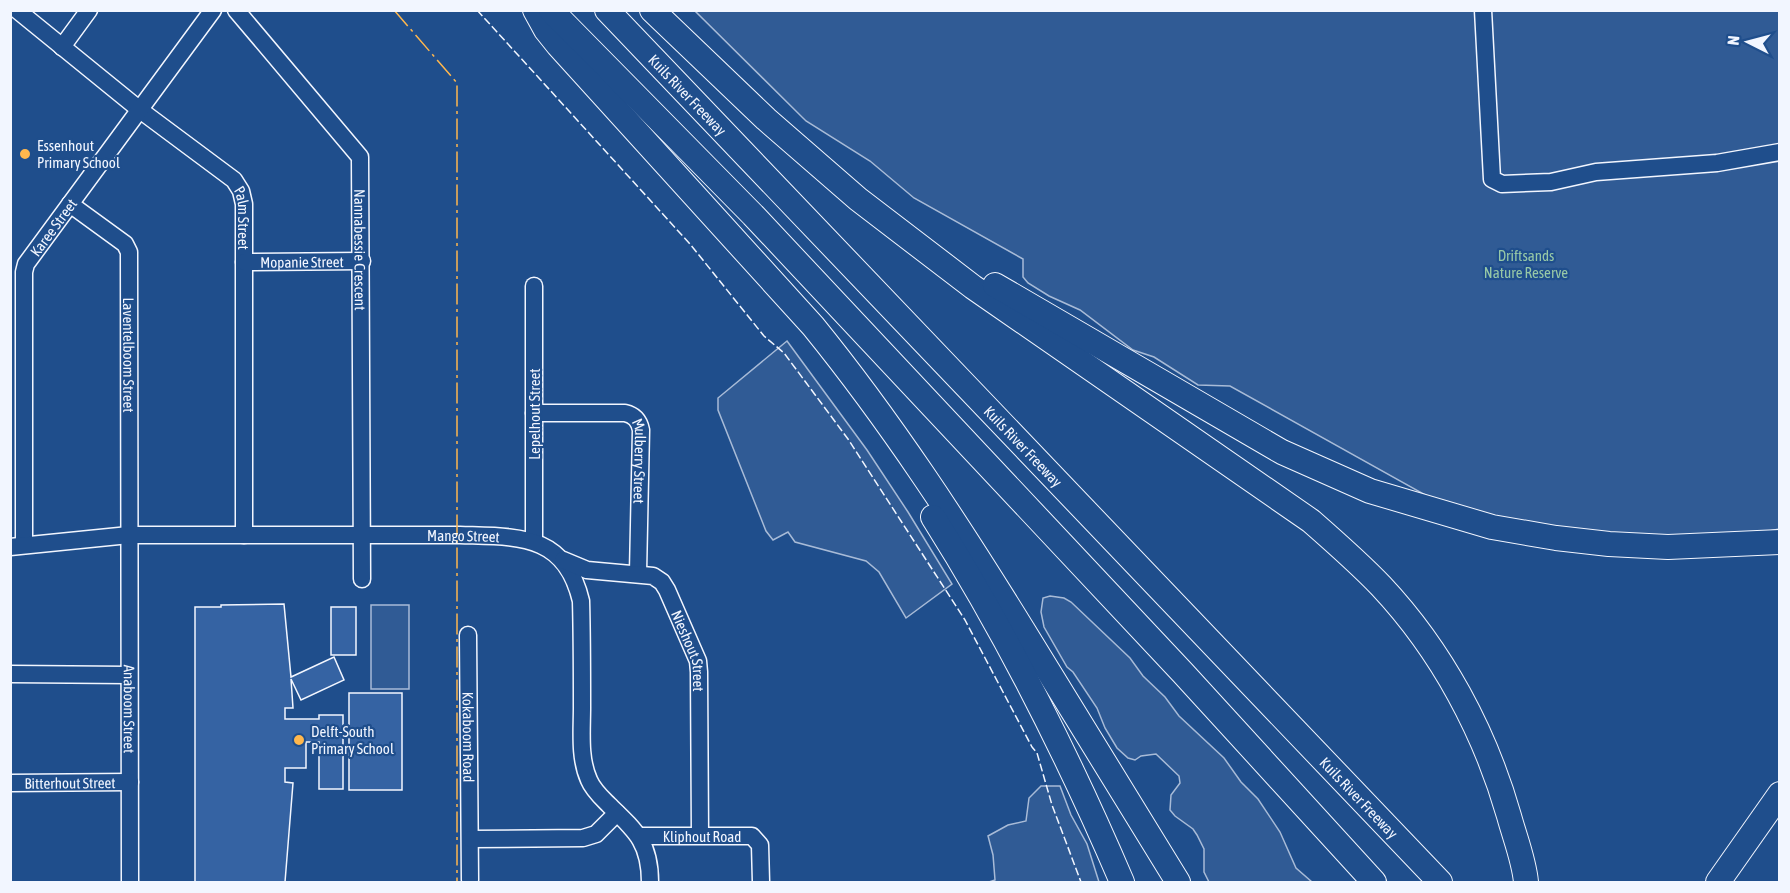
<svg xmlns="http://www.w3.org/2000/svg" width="1790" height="893" viewBox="0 0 1790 893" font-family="'Asap Condensed',sans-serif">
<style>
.built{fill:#305b95;stroke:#a8bbd7;stroke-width:1.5}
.building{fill:#3563a3;stroke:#f2f6ff;stroke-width:1.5}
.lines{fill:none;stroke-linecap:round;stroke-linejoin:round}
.minor-casing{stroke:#f2f6ff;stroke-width:19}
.highway-casing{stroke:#f2f6ff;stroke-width:26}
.minor{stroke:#1f4e8c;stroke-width:16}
.highway{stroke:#1f4e8c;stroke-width:24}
.fence{stroke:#f2f6ff;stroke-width:1.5;stroke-dasharray:8 3;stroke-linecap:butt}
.power{stroke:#ffb74d;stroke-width:1.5;stroke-dasharray:21 4.5 3 4.5;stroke-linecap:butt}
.poi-dot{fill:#ffb74d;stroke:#1f4e8c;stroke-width:2}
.labels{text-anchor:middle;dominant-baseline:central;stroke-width:4.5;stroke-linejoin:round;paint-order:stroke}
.street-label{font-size:15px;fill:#f2f6ff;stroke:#1f4e8c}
.poi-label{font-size:15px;fill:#f2f6ff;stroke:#1f4e8c;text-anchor:start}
.park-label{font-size:15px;fill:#97c8a6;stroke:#1f4e8c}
</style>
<rect width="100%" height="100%" fill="#1f4e8c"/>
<!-- built -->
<path class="built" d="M 695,11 L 1779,11 L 1779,529 L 1740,537 L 1497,535 L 1230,386 L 1198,385 L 1154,357 L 1133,350 L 1080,310 L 1049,296 L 1028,283 L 1023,277 L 1023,259 L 914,198 L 870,161 L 806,121 Z
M 787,341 L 867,450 L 908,512 L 952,584 L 906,618 L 879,572 L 866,561 L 795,542 L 788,532 L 773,540 L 766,531 L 718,410 L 718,398 Z
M 1050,596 L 1064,598 L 1071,602 L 1130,658 L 1143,676 L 1165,697 L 1179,716 L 1224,758 L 1241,782 L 1258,799 L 1280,832 L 1296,868 L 1312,882 L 1209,882 L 1204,872 L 1204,849 L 1197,835 L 1193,829 L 1175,816 L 1170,810 L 1171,795 L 1180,783 L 1179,776 L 1156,754 L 1141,756 L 1135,760 L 1128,758 L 1117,748 L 1105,728 L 1097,708 L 1073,672 L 1067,667 L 1044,627 L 1041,612 L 1043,598 Z
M 371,605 L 409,605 L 409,689 L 371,689 Z
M 1041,786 L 1060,786 L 1071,815 L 1087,844 L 1099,882 L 989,882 L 995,880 L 993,855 L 988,836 L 1008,825 L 1026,821 L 1029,798 Z"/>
<!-- building -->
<path class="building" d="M 284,604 L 291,677 L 334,657 L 344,680 L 301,700 L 291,679 L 293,708 L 285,708 L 285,719 L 319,719 L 319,715 L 343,715 L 343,789 L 319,789 L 319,742 L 306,742 L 306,768 L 285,768 L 285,782 L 293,783 L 285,882 L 195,882 L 195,607 L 221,607 L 221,605 Z
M 331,607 L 356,607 L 356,655 L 331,655 Z
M 349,693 L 402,693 L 402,790 L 349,790 Z"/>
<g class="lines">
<defs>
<g id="minor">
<path id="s1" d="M 17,10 L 140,110 L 234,180 L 241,191 L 244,204 L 244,535"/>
<path id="s2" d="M 236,10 L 360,157 L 362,579"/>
<path d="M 1483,10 L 1492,179 L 1502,184 L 1551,182 L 1596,172 L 1717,163 L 1780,152"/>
<path d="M 62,47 L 89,10"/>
<path id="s3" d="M 70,204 L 125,244 L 129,252 L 130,882"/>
<path id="s4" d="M 244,262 L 362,261"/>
<path d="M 534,286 L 534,541"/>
<path id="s5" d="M 534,413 L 625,413 C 634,415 639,420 641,430 L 638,573"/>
<path id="s6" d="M 24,545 L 24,272 L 26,264 L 213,10"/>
<path id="s7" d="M 10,547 L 129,535 L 460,535 C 518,537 565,533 581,601 C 582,637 582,672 582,707 C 582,731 579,758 589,780 C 593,790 602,798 609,805 C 636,831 650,843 650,882"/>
<path id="s8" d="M 563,560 L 587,570 L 653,576 L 662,582 L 667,590 L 698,661 L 699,672 L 700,835"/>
<path id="s9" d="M 468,635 L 470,880"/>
<path d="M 10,674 L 129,675"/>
<path id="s10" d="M 10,783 L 130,782"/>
<path id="s11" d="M 639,836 L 752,836 L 760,845 L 761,882"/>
<path d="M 471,839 L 583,838 L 596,834 L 617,813"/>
</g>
<g id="highway">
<path d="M 535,10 L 546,30 L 558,45 L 813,326 C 891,422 958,525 1023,630 C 1075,714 1127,798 1178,882"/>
<path d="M 551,10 L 753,215 L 1183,673 L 1374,882"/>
<path id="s12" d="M 607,10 L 1440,882"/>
<path d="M 652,10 L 766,119 L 858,199 L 973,287 L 1311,521 C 1335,542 1359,563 1381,586 C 1442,651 1485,732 1509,816 C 1515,838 1524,860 1526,882"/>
<path d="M 995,285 L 1282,452 L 1370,491 L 1492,527 L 1556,538 L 1609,544 L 1668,547 L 1780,542"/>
<path d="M 933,517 C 1007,634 1068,756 1122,882"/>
<path d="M 1718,882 L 1780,794"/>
</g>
</defs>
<!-- minor casing -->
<use href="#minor" class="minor-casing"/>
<!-- highway casing -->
<use href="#highway" class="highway-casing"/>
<!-- minor -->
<use href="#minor" class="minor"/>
<!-- highway -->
<use href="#highway" class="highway"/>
<!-- fence -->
<path class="fence" d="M 477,10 L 690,244 L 764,336 L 784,353 L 848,439 L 965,620 L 1032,747 L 1037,753 L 1052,805 L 1081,882"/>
<!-- power -->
<path class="power" d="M 394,10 L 457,83 L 457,882"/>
</g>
<!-- markers -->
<g class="poi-dot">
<circle cx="25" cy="154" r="6"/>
<circle cx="299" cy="740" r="6"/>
</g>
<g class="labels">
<!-- street labels -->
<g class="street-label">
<text stroke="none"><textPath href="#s12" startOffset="117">Kuils River Freeway</textPath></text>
<text stroke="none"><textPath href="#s1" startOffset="316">Palm Street</textPath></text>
<text stroke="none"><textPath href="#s6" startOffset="327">Karee Street</textPath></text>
<text stroke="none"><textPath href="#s2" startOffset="285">Nannabessie Crescent</textPath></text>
<text stroke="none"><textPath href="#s4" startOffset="58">Mopanie Street</textPath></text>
<text stroke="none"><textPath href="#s3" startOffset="180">Laventelboom Street</textPath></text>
<text transform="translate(534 414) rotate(-90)">Lepelhout Street</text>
<text stroke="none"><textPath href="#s12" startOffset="603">Kuils River Freeway</textPath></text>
<text stroke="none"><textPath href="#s5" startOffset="147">Mulberry Street</textPath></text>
<text stroke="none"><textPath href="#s7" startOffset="454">Mango Street</textPath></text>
<text stroke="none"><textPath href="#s8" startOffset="178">Nieshout Street</textPath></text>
<text stroke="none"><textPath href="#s3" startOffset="534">Anaboom Street</textPath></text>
<text stroke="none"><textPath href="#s9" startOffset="102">Kokaboom Road</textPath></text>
<text stroke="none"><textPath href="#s10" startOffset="60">Bitterhout Street</textPath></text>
<text stroke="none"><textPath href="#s12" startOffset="1089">Kuils River Freeway</textPath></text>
<text stroke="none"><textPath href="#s11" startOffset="63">Kliphout Road</textPath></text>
</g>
<!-- poi labels -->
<g class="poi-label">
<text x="37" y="145">Essenhout<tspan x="37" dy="17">Primary School</tspan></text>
<text x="311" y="731">Delft-South<tspan x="311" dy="17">Primary School</tspan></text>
</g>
<!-- park labels -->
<g class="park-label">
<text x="1526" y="255">Driftsands<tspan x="1526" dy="17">Nature Reserve</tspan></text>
</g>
</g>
<!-- border -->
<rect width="1790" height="893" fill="none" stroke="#f2f6ff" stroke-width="24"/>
<!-- north arrow -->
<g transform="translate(1748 42) rotate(276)" stroke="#1f4e8c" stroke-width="4.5" paint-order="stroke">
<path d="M0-4.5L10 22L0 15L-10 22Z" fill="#f2f6ff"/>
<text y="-9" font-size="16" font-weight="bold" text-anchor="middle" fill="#f2f6ff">N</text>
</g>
</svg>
